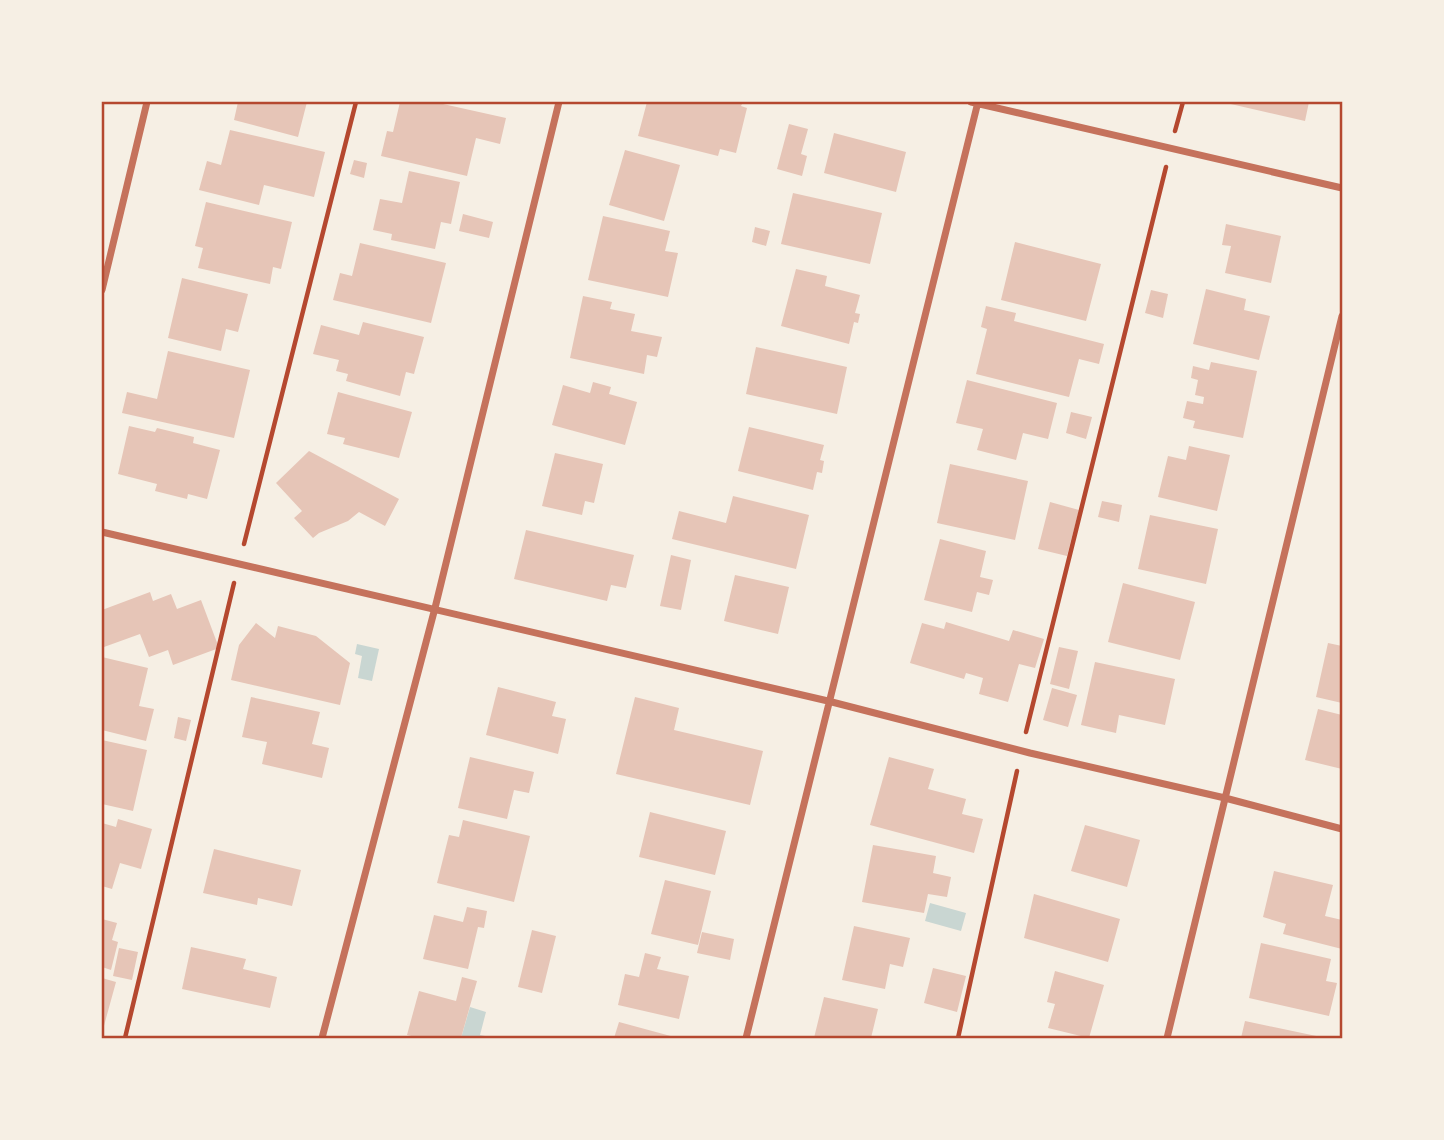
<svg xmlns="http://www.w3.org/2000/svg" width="1444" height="1140" viewBox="0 0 1444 1140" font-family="'PT Serif',serif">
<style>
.water{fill:#c9d6d2}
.building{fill:#e6c5b7}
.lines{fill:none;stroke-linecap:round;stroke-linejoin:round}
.path{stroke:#b5482f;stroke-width:4.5}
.minor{stroke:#c5725c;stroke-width:7}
.neatline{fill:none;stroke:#b5482f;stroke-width:2.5}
</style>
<rect width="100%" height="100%" fill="#f6efe4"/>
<!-- water -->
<path class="water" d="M 357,644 L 379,649 L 372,681 L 358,678 L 362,656 L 355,654 Z
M 930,903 L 966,913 L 961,931 L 925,921 Z
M 470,1007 L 486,1012 L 480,1035 L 485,1036 L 484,1038 L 461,1038 Z"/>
<!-- building -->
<path class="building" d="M 238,102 L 307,102 L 298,137 L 234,120 Z
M 400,102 L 434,102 L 506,118 L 500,144 L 476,138 L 467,176 L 381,156 L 387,131 L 393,132 Z
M 647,102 L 715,102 L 721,104 L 722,102 L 743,102 L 741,106 L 747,108 L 736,153 L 720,149 L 718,156 L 638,136 Z
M 1222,102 L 1309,102 L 1305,121 Z
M 789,124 L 808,129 L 801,154 L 807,156 L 802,176 L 777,169 Z
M 230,130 L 325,152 L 314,197 L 264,185 L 259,205 L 199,190 L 207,161 L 221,165 Z
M 834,133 L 906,152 L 896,192 L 824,173 Z
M 625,150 L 680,165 L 664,221 L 609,205 Z
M 354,160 L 367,163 L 364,178 L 350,174 Z
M 409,171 L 460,182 L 451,224 L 441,222 L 435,249 L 391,240 L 392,234 L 373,230 L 380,199 L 402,203 Z
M 793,193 L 882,213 L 870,264 L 781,244 Z
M 206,202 L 292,222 L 281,269 L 273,267 L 270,284 L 198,268 L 203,248 L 195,246 Z
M 463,214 L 493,222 L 489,238 L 459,231 Z
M 603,216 L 670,231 L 665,251 L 678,253 L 668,297 L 588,280 Z
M 1226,224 L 1281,236 L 1271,283 L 1225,273 L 1231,246 L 1222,245 Z
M 755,227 L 770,231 L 766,246 L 752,242 Z
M 1015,242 L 1101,264 L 1086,321 L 1001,300 Z
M 360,243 L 446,263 L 431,323 L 333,300 L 340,273 L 352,276 Z
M 796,269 L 827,276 L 825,286 L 860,295 L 855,313 L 860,314 L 858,323 L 854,322 L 849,344 L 781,326 Z
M 182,278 L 248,294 L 238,332 L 226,329 L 221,351 L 168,338 Z
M 1206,289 L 1246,299 L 1244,310 L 1270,316 L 1259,360 L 1193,344 Z
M 1151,290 L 1168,294 L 1163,318 L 1145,313 Z
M 583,296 L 612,302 L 610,309 L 635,314 L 631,331 L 662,337 L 657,357 L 647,355 L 644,374 L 570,358 Z
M 986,306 L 1016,313 L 1014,321 L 1104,344 L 1099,364 L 1079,359 L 1069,397 L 976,374 L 987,329 L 981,327 Z
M 363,322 L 424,337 L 414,374 L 406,372 L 400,396 L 346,381 L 348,374 L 336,371 L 339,360 L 313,354 L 321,325 L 359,335 Z
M 756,347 L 847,367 L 837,414 L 746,394 Z
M 168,351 L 250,370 L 234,438 L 122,413 L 127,392 L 157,399 Z
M 1211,362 L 1257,371 L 1243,438 L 1193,428 L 1195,421 L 1183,418 L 1187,401 L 1203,404 L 1204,397 L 1195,395 L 1198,380 L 1191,378 L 1193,366 L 1209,370 Z
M 967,380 L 1057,403 L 1048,439 L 1023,433 L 1016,460 L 977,450 L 983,429 L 956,423 Z
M 593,382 L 611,387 L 609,394 L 637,402 L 625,445 L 552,425 L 563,385 L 590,393 Z
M 338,392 L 412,412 L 399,458 L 343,444 L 345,438 L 327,434 Z
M 1071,412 L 1092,417 L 1086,439 L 1066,433 Z
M 129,426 L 155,432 L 157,428 L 194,437 L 193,443 L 220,450 L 207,499 L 188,494 L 187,499 L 155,491 L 157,484 L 118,474 Z
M 749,427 L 824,445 L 820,460 L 824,461 L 822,473 L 817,472 L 813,490 L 738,471 Z
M 1189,446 L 1230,455 L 1217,511 L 1158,497 L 1168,456 L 1186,460 Z
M 309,451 L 399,499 L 385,526 L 359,512 L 348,521 L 319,533 L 313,538 L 294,518 L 302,511 L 276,483 Z
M 555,453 L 603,464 L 594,503 L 585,501 L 582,515 L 542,506 Z
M 950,464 L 1028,481 L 1015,540 L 937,523 Z
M 733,496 L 809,515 L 796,569 L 672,539 L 679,511 L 726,523 Z
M 1102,501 L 1122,505 L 1119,522 L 1098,517 Z
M 1050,502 L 1079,510 L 1067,556 L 1038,549 Z
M 1150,515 L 1218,529 L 1206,584 L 1138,569 Z
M 526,530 L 634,555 L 626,588 L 611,585 L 607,601 L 514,579 Z
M 940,539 L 986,551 L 980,577 L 993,580 L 989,595 L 977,592 L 972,612 L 924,600 Z
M 671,555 L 691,560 L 681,610 L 660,606 Z
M 735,575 L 789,587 L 778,634 L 724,621 Z
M 1123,583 L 1195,602 L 1180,660 L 1108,642 Z
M 150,592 L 153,601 L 171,594 L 177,609 L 201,600 L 219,648 L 173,665 L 168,650 L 149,657 L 140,634 L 104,647 L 102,639 L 102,610 Z
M 946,622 L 1009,641 L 1013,630 L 1044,639 L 1035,668 L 1019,664 L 1008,702 L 979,694 L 983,678 L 966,673 L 964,679 L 910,663 L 922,623 L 944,629 Z
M 256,623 L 275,638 L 278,626 L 316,636 L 350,663 L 340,705 L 231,680 L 239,645 Z
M 1328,643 L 1342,646 L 1342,703 L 1316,697 Z
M 1059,647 L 1078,651 L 1069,689 L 1050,684 Z
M 102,657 L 148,668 L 139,706 L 154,709 L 146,741 L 102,730 Z
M 1095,662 L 1175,679 L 1165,725 L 1119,715 L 1116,733 L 1081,725 Z
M 498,687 L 556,702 L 552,716 L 566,719 L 558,754 L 486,735 Z
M 1052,688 L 1077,695 L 1068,727 L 1043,720 Z
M 251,697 L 320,712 L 312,744 L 329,748 L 322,778 L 262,764 L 267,742 L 242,737 Z
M 635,697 L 679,708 L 674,730 L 763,751 L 750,805 L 616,774 Z
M 1318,709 L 1342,715 L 1342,769 L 1305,760 Z
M 178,717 L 191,720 L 186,741 L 174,738 Z
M 102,740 L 147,750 L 133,811 L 102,804 Z
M 470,757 L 534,772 L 529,793 L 514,790 L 507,819 L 458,808 Z
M 889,757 L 934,769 L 928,789 L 966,799 L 962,814 L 983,819 L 974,853 L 870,825 Z
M 650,812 L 726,831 L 715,875 L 639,857 Z
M 118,819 L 152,829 L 141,869 L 120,863 L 112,889 L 102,886 L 102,823 L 116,827 Z
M 463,820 L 530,836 L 514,902 L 437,883 L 449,835 L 459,837 Z
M 1085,825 L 1140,840 L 1127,887 L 1071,871 Z
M 873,845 L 936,856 L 933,873 L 951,877 L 947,897 L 928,894 L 924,913 L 862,902 Z
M 214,849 L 301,870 L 292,906 L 258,898 L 257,905 L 203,893 Z
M 1274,871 L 1333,885 L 1325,916 L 1342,920 L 1342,949 L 1283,934 L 1286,924 L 1263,917 Z
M 665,880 L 711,891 L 698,945 L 651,934 Z
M 1034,894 L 1120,919 L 1108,962 L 1024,938 Z
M 467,907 L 487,911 L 484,928 L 478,927 L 468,969 L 423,959 L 434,915 L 463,922 Z
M 102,919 L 117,923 L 112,940 L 118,942 L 111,970 L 102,967 Z
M 854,926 L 910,938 L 903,967 L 890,964 L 885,989 L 842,980 Z
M 532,930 L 556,936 L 542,993 L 518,987 Z
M 702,932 L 734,939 L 730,960 L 697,953 Z
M 1261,943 L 1331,959 L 1326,981 L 1337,983 L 1329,1016 L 1249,998 Z
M 191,947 L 246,959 L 243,969 L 277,977 L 270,1008 L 182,989 Z
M 119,948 L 138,952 L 132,980 L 113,976 Z
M 645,953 L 661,957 L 657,969 L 689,976 L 679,1019 L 618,1005 L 625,974 L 639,977 Z
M 933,968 L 966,976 L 957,1012 L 924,1003 Z
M 1055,971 L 1104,985 L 1089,1038 L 1048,1028 L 1055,1004 L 1047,1002 Z
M 462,977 L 477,981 L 461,1038 L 420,1038 L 407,1035 L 419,991 L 456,1001 Z
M 102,978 L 116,982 L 102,1033 Z
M 824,997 L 878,1009 L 871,1038 L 814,1038 Z
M 1245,1021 L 1321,1037 L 1321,1038 L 1241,1038 Z
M 619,1022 L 678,1038 L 614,1038 Z"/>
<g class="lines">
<!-- path -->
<path class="path" d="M 1175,131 L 1183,102
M 244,544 L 356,102
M 1026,732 L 1166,167
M 125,1038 L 234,583
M 958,1038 L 1017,771"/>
<!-- minor -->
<path class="minor" d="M 971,102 L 1342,188
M 102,290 L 147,102
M 102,532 L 828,701 L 1030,753 L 1225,798 L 1342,829
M 322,1038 L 435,608 L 559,102
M 746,1038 L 978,102
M 1167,1038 L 1342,316"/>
</g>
<!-- border -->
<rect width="1444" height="1140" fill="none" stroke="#f6efe4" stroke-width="206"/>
<rect x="103" y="103" width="1238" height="934" class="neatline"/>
</svg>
